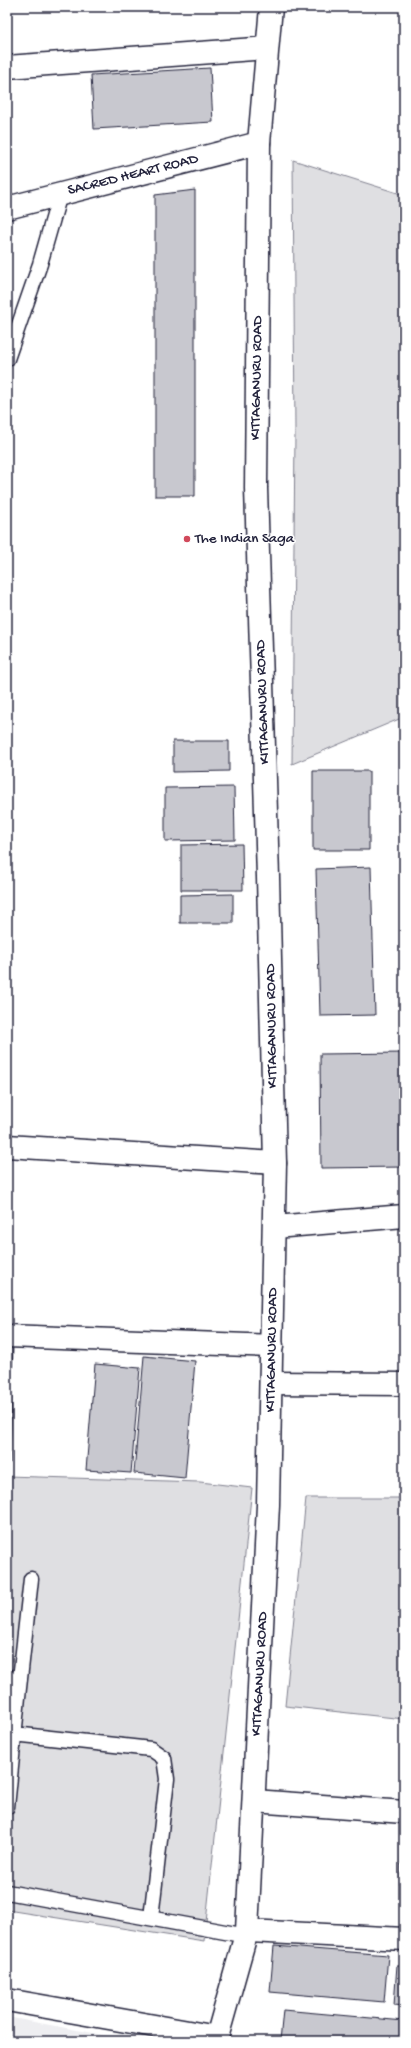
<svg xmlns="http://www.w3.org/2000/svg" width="411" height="2048" viewBox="0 0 411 2048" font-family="'Gochi Hand',sans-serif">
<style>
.built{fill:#eeeef1}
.green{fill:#dfdfe2;stroke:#80808e}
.building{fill:#c8c8cf;stroke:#22223b}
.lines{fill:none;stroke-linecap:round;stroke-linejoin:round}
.service-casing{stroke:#22223b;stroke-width:17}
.minor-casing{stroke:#22223b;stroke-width:25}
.tertiary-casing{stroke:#22223b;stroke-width:25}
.service{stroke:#fff;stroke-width:14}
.minor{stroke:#fff;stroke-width:22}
.tertiary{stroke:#fff;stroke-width:22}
.poi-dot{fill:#d1495b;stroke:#fff;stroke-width:1.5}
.labels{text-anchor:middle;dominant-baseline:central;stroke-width:3;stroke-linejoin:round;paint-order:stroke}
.street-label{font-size:15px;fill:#22223b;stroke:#fff}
.poi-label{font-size:15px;fill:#22223b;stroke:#fff;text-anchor:start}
</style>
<rect width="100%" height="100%" fill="#fff"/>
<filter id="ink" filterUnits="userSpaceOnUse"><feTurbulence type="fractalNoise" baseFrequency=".025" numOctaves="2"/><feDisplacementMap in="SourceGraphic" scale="8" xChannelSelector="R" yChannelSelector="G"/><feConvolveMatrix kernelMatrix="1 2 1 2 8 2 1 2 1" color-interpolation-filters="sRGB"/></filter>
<g filter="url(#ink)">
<!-- built -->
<path class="built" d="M 7,2017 L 136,2041 L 7,2041 Z"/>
<!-- green -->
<path class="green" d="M 293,160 L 404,195 L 404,717 L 292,764 L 295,432 Z
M 7,1476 L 200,1482 L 252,1488 L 204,1941 L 7,1910 Z
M 306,1498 L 404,1498 L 404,1719 L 285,1706 Z"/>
<!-- building -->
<path class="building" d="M 210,68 L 213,122 L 94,129 L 91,75 Z
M 195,190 L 195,496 L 155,496 L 155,195 Z
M 173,741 L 229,741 L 229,771 L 173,772 Z
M 313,771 L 369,771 L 369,850 L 313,850 Z
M 234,787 L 235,840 L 165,841 L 165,788 Z
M 242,844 L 243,890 L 181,890 L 181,845 Z
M 371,867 L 375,1015 L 320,1016 L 316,869 Z
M 233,894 L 233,923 L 180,923 L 180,895 Z
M 404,1053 L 404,1167 L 321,1168 L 320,1054 Z
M 7,1342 L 13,1342 L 10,1463 L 7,1463 Z
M 144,1356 L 195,1361 L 185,1478 L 134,1473 Z
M 95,1364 L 140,1368 L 131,1473 L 86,1470 Z
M 401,1840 L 404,1840 L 404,1885 L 400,1885 Z
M 274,1946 L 388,1955 L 384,2002 L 270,1992 Z
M 397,1965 L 404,1965 L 404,2006 L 394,2005 Z
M 283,2010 L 404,2021 L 404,2041 L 280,2041 Z"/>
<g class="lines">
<defs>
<path id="service" d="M 7,359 L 40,264 L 60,194
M 7,1676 L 18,1697 L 7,1807
M 18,1697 L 31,1579
M 14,1734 L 151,1749 L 164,1758 L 167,1779 L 151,1918
M 7,1892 L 247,1936"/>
<path id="minor" d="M 7,67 L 267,48
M 7,208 L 259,143
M 7,1146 L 275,1163
M 275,1227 L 404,1216
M 7,1336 L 272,1346
M 271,1383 L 404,1384
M 254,1801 L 404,1812
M 247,1931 L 404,1939
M 7,2000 L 217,2037"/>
<path id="tertiary" d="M 216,2041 L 247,1931 L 268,1505 L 275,1163 L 268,877 L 256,488 L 259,143 L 271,7"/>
</defs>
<!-- service casing -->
<use href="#service" class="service-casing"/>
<!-- minor casing -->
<use href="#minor" class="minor-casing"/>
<!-- tertiary casing -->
<use href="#tertiary" class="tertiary-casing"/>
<!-- service -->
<use href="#service" class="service"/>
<!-- minor -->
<use href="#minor" class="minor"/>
<!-- tertiary -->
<use href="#tertiary" class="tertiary"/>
</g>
</g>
<!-- markers -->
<circle class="poi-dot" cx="187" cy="539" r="4"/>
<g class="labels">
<!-- street labels -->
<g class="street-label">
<text transform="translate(133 175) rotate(-14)">SACRED HEART ROAD</text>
<text transform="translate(257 378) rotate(-89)">KITTAGANURU ROAD</text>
<text transform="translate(263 702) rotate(-92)">KITTAGANURU ROAD</text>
<text transform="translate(272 1026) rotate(-91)">KITTAGANURU ROAD</text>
<text transform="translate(272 1350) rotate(-89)">KITTAGANURU ROAD</text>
<text transform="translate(260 1674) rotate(-87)">KITTAGANURU ROAD</text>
</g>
<!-- poi labels -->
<g class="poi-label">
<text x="195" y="539">The Indian Saga</text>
</g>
</g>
<!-- margin -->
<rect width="411" height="2048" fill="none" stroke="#fff" stroke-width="24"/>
<rect x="12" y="12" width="387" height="2024" fill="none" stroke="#22223b" stroke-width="1.5" filter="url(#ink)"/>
</svg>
